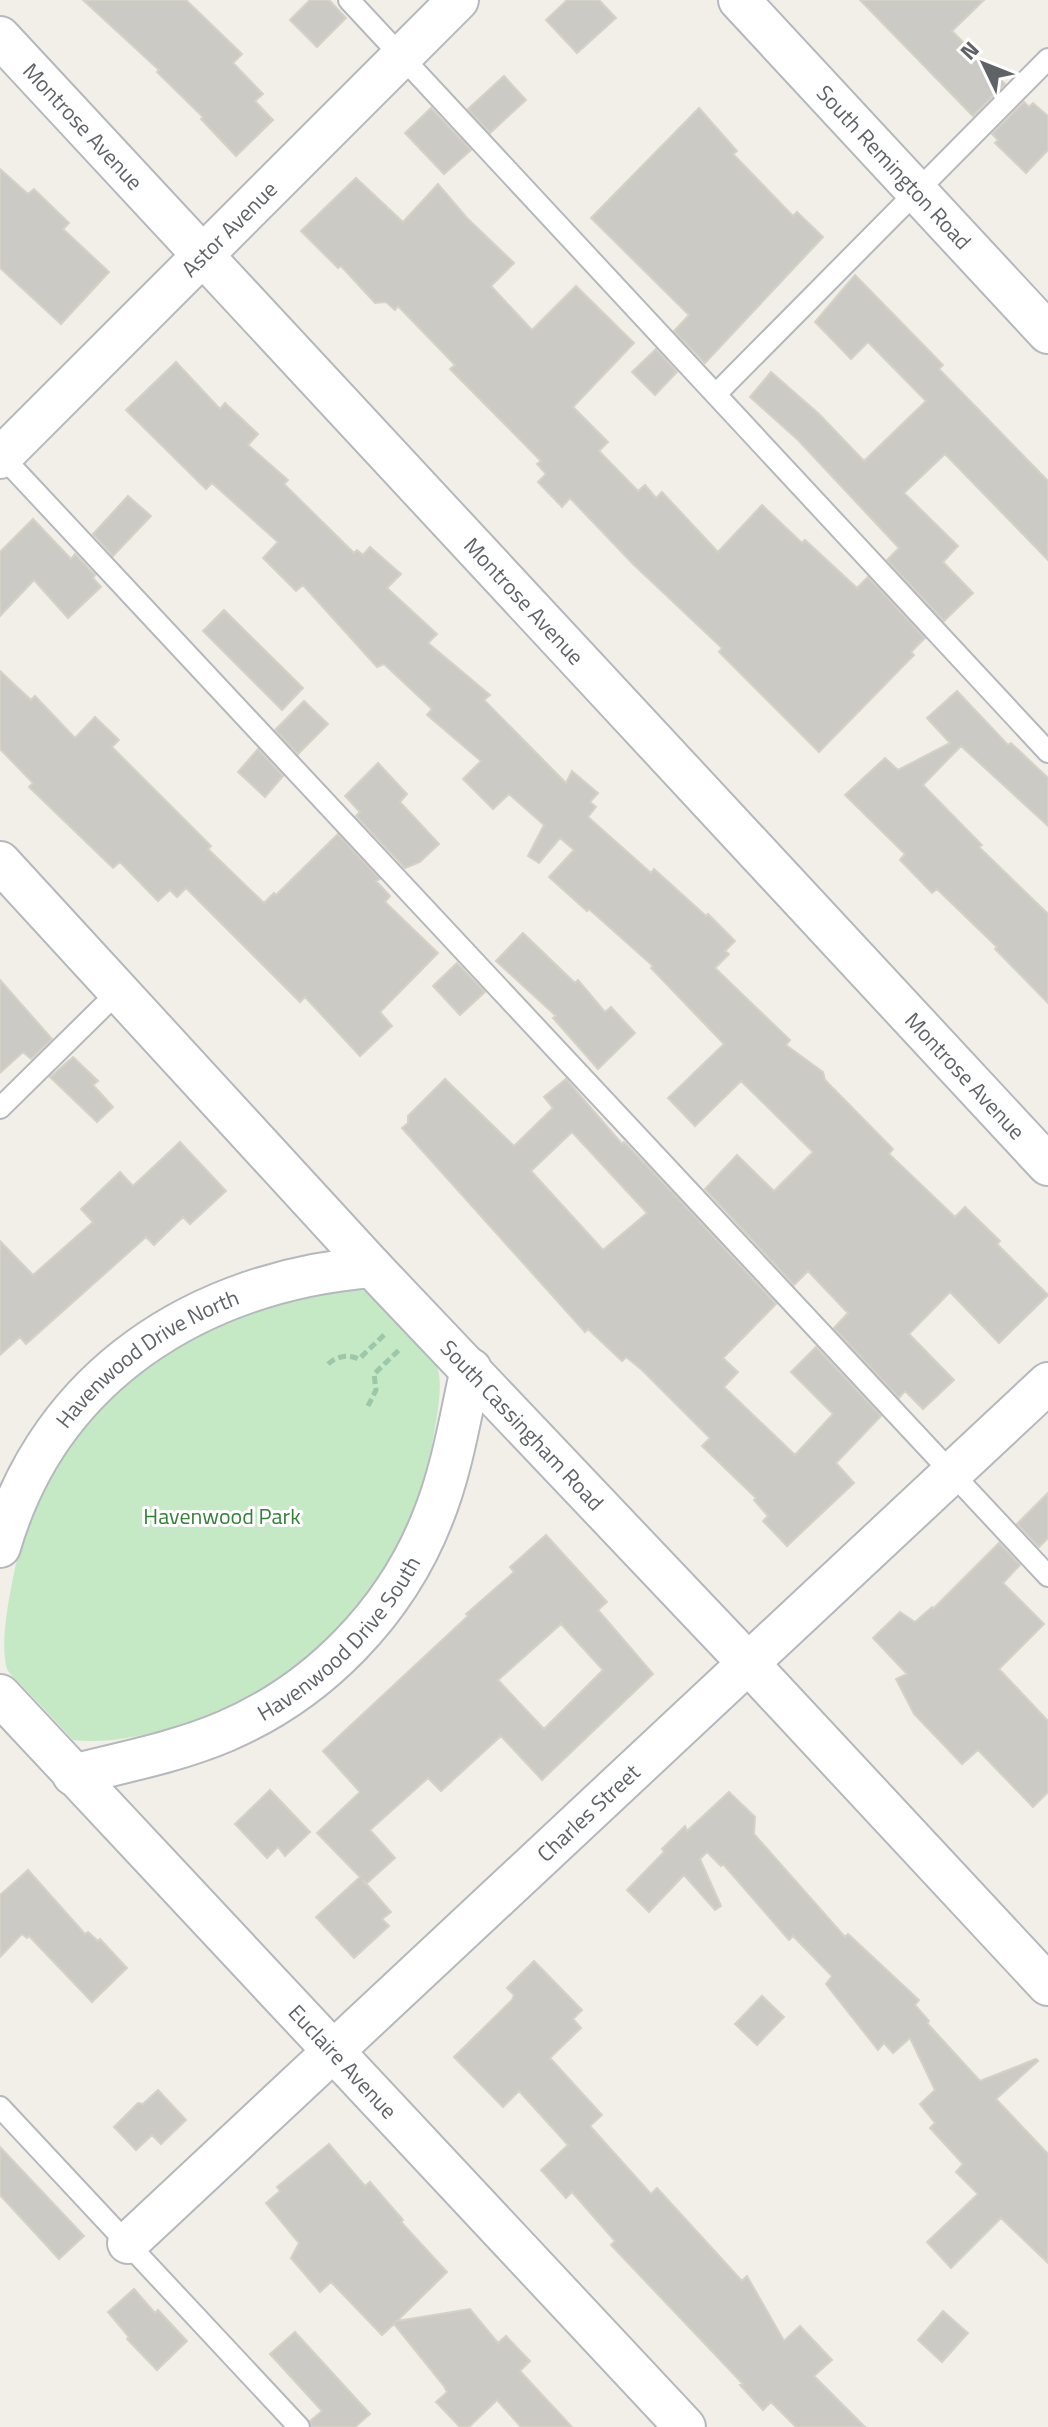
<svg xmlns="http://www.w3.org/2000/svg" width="1048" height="2427" viewBox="0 0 1048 2427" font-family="'Titillium Web',sans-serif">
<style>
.green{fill:#c5e8c5}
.building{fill:#cccac5;stroke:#d6d1c6;stroke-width:2;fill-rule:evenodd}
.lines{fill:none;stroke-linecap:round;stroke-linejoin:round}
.service-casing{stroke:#b5b8bc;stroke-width:24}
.minor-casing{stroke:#b5b8bc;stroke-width:44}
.path{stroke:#9cc7a9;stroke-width:5;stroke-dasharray:8 4;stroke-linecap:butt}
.service{stroke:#fff;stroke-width:20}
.minor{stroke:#fff;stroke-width:40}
.labels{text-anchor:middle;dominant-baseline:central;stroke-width:6;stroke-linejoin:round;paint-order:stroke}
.street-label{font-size:22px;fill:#5f6368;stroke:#fff}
.park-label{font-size:22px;fill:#348238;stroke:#fff}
</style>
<rect width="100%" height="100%" fill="#f1efe8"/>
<!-- green -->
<path class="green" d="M 348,1289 L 368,1291 C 385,1309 402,1326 418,1344 C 423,1349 432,1355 435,1362 C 446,1380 435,1425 432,1446 C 408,1587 290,1704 151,1733 C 125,1739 100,1743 73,1740 C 56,1722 40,1704 23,1687 C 18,1682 10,1675 7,1669 C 0,1645 8,1603 13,1578 C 37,1444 149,1340 276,1302 C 299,1296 325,1293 348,1289 Z"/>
<!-- building -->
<path class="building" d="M 83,0 L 186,0 L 242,54 L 233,63 L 263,94 L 255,101 L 273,120 L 236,156 L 201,119 L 203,117 L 157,72 L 159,70 Z
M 310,0 L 329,0 L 346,18 L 317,47 L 290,20 Z
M 567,0 L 599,0 L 616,18 L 577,53 L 546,20 Z
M 860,0 L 984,0 L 952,31 L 1005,84 L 973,116 Z
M 504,76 L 526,100 L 490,133 L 468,109 Z
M 1024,102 L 1029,107 L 1033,103 L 1048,116 L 1048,150 L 1026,173 L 995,143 L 998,140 L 992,134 Z
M 431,108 L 471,150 L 444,174 L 405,133 Z
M 699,108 L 737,151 L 733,154 L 793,216 L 797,212 L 823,237 L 705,363 L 674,331 L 689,315 L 591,218 Z
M 0,169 L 28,194 L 34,189 L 69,223 L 63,229 L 109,272 L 61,324 L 0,268 Z
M 356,178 L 403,222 L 438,184 L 467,218 L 514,263 L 491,286 L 532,330 L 576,286 L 634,343 L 573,407 L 608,442 L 599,451 L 638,491 L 645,485 L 656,498 L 662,492 L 718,552 L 762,505 L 802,543 L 805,540 L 857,588 L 868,577 L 925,638 L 911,652 L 914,655 L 819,752 L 719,652 L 722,648 L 633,564 L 570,498 L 562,507 L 538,482 L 546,474 L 537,464 L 541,461 L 450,369 L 455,365 L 398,306 L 395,310 L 386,302 L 375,303 L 341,266 L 338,268 L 301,231 Z
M 855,275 L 943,365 L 939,369 L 1048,481 L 1048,560 L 945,454 L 904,493 L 958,546 L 943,562 L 973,593 L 944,621 L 887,560 L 899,548 L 798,440 L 750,397 L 771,372 L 819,414 L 864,461 L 926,401 L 868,342 L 851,359 L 815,322 Z
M 656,349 L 677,372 L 655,395 L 632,372 Z
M 176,362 L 220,409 L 225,403 L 258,434 L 248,445 L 288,480 L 284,484 L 354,553 L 357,550 L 363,555 L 370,547 L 401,574 L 387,588 L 437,634 L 428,643 L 490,695 L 484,700 L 566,783 L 572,771 L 598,793 L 590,802 L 596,807 L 588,817 L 651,873 L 654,869 L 706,916 L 708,914 L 735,941 L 725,951 L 729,954 L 715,968 L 790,1040 L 786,1045 L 823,1072 L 825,1080 L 893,1149 L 889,1154 L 955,1217 L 965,1207 L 1000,1241 L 997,1244 L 1048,1295 L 999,1343 L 950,1292 L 909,1334 L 954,1380 L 923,1409 L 905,1391 L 899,1398 L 834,1328 L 848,1313 L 808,1271 L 794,1285 L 705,1189 L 737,1155 L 774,1191 L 813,1152 L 741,1081 L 695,1126 L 668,1098 L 724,1044 L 651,968 L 653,966 L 589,909 L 587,911 L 549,877 L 574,850 L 560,838 L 539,863 L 528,856 L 544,825 L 509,794 L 493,809 L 463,779 L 481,761 L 427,715 L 432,709 L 384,664 L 377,667 L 303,585 L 296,591 L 263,558 L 278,542 L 212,483 L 206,489 L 126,410 Z
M 128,496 L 151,516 L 113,556 L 93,534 Z
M 33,519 L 71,559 L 75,554 L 95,575 L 93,578 L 101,587 L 68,618 L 34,580 L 0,616 L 0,552 Z
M 224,610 L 303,688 L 282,710 L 203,631 Z
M 0,671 L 31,700 L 35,696 L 75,738 L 95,717 L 119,740 L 112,747 L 211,846 L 208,849 L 264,903 L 274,893 L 276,895 L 338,834 L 380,879 L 376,881 L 390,896 L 385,902 L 438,953 L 380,1012 L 392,1026 L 360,1056 L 305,997 L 300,1002 L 186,888 L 177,897 L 170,890 L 158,901 L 120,862 L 113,868 L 29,787 L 33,783 L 0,749 Z
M 957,691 L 1008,745 L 1011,743 L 1048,778 L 1048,826 L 961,746 L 923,785 L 982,845 L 979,847 L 1048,914 L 1048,1003 L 995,949 L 997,947 L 937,889 L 932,893 L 900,860 L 905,854 L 845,795 L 885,758 L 898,770 L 950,743 L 927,718 Z
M 304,701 L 328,724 L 298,754 L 275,730 Z
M 258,749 L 283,776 L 265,797 L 238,772 Z
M 378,763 L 407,794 L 400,802 L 439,844 L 420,862 L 405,868 L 356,816 L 360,812 L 345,796 Z
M 523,933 L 575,983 L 578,980 L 605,1012 L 611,1007 L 635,1033 L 598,1069 L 553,1018 L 556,1016 L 496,961 Z
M 457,963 L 485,992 L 460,1015 L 433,986 Z
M 0,980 L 52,1039 L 31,1059 L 23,1052 L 0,1073 Z
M 73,1057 L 98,1081 L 93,1085 L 113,1107 L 97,1122 L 50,1077 Z
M 445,1079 L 514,1146 L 553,1108 L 544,1097 L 566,1079 L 622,1144 L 624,1142 L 672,1192 L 776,1304 L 723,1358 L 738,1372 L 724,1387 L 795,1455 L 833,1414 L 791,1372 L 816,1347 L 881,1416 L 836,1463 L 854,1483 L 787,1546 L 763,1521 L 768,1516 L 754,1500 L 756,1498 L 702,1446 L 710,1438 L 642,1370 L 626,1357 L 622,1361 L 588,1329 L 585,1332 L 402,1128 L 408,1123 L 408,1116 ZM 572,1132 L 647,1213 L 603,1250 L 531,1171 Z
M 180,1142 L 226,1191 L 190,1224 L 183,1217 L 154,1245 L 146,1237 L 26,1344 L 20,1337 L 0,1355 L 0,1241 L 33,1275 L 93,1222 L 81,1209 L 120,1172 L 133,1186 Z
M 1048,1493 L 1048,1538 L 1039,1547 L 1017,1524 Z
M 546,1535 L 607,1602 L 598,1610 L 653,1674 L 542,1780 L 501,1736 L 441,1791 L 428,1778 L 370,1830 L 395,1858 L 366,1884 L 363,1880 L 391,1912 L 382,1919 L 389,1926 L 354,1958 L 316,1917 L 360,1877 L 317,1833 L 360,1792 L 323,1751 L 468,1616 L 466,1614 L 514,1572 L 510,1567 ZM 561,1624 L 603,1670 L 544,1729 L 498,1680 Z
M 999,1543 L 1020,1565 L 1003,1583 L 1044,1624 L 999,1669 L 1048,1721 L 1048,1792 L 1033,1807 L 978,1750 L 962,1764 L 914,1714 L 896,1679 L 907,1674 L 873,1638 L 900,1612 L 915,1622 L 932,1607 L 933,1609 Z
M 270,1790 L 310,1832 L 285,1856 L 278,1847 L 267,1858 L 235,1824 Z
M 729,1792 L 755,1817 L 754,1834 L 845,1937 L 848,1934 L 919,2000 L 915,2005 L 929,2021 L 927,2023 L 980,2081 L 1036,2059 L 1038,2061 L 996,2099 L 1048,2154 L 1048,2263 L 1001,2218 L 951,2268 L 927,2242 L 978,2194 L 956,2172 L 963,2164 L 930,2128 L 935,2123 L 920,2104 L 935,2090 L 910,2038 L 893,2053 L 884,2043 L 878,2050 L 826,1984 L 832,1976 L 793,1936 L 789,1940 L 723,1864 L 721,1866 L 707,1852 L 700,1859 L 721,1906 L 715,1910 L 684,1875 L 649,1912 L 627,1890 L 664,1852 L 662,1849 L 685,1826 L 687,1831 Z
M 28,1870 L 85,1934 L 88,1932 L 98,1941 L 100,1939 L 127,1968 L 92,2002 L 29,1936 L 27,1938 L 22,1934 L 0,1957 L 0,1895 Z
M 534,1961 L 582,2010 L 573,2019 L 581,2028 L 550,2058 L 602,2115 L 590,2126 L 651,2194 L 657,2188 L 742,2281 L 747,2276 L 784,2341 L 800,2326 L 832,2360 L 814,2376 L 865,2427 L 796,2427 L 771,2402 L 763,2410 L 740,2385 L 743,2384 L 611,2245 L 615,2241 L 572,2192 L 566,2198 L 541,2170 L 568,2145 L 519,2091 L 503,2107 L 454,2057 L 512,2000 L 514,1995 L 507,1988 Z
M 762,1996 L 784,2017 L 757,2045 L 735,2024 Z
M 158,2090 L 186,2120 L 161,2144 L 152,2135 L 136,2150 L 114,2127 L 138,2103 L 143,2104 Z
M 329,2144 L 365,2186 L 370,2182 L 403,2220 L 401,2222 L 447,2272 L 397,2321 L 470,2309 L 498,2343 L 506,2336 L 530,2361 L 520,2371 L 572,2427 L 521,2427 L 497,2400 L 469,2427 L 460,2427 L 436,2402 L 447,2392 L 444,2386 L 394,2324 L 382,2335 L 331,2282 L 320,2292 L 291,2258 L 299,2243 L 266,2203 L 280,2191 L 277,2187 Z
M 0,2147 L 84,2236 L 59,2259 L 0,2195 Z
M 134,2289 L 155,2313 L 158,2310 L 187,2341 L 157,2370 L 127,2339 L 129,2337 L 108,2312 Z
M 943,2311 L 968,2333 L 942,2362 L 918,2340 Z
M 295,2332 L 370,2414 L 355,2427 L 312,2427 L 310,2421 L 322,2411 L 270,2354 Z"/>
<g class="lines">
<defs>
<path id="service" d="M 349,0 L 1048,752
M 716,394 L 1048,59
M 0,454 L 1048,1576
M 0,1108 L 119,991
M 0,2107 L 299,2427"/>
<g id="minor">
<path id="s1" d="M 739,0 L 1048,333"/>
<path id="s2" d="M 0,37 L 1048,1165"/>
<path id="s3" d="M 0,458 L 458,0"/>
<path id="s4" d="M 0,862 L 372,1267 L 748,1663 L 1048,1985"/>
<path id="s5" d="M 0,1547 C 50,1375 199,1281 372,1267"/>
<path id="s6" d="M 0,1695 L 685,2427"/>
<path id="s7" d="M 73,1775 C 124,1762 177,1752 226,1731 C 319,1691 396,1612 433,1517 C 452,1470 460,1418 471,1369"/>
<path id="s8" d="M 128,2243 L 1048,1383"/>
</g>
</defs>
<!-- service casing -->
<use href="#service" class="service-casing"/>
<!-- minor casing -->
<use href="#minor" class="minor-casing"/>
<!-- path -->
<path class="path" d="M 328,1364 C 337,1356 348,1354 359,1359 L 385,1334
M 368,1406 L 376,1390 L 374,1374 L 400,1349"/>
<!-- service -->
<use href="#service" class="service"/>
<!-- minor -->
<use href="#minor" class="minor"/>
</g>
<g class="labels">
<!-- street labels -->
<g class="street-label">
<text stroke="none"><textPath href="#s2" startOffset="122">Montrose Avenue</textPath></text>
<text stroke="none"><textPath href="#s1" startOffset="228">South Remington Road</textPath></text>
<text stroke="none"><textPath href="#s3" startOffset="324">Astor Avenue</textPath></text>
<text stroke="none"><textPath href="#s2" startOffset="770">Montrose Avenue</textPath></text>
<text stroke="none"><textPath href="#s2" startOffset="1418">Montrose Avenue</textPath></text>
<text stroke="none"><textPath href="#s5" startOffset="248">Havenwood Drive North</textPath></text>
<text stroke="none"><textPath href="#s4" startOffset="768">South Cassingham Road</textPath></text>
<text stroke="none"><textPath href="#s7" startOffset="308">Havenwood Drive South</textPath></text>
<text stroke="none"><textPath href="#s8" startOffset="630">Charles Street</textPath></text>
<text stroke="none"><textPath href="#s6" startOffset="502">Euclaire Avenue</textPath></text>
</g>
<!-- park labels -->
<g class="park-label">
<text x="222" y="1516">Havenwood Park</text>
</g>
</g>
<!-- north arrow -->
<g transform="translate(984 64) rotate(313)" stroke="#ffffff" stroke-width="6" paint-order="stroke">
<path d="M0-6L14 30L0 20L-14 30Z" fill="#5f6368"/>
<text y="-12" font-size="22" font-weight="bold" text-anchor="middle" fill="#5f6368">N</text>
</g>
</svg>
